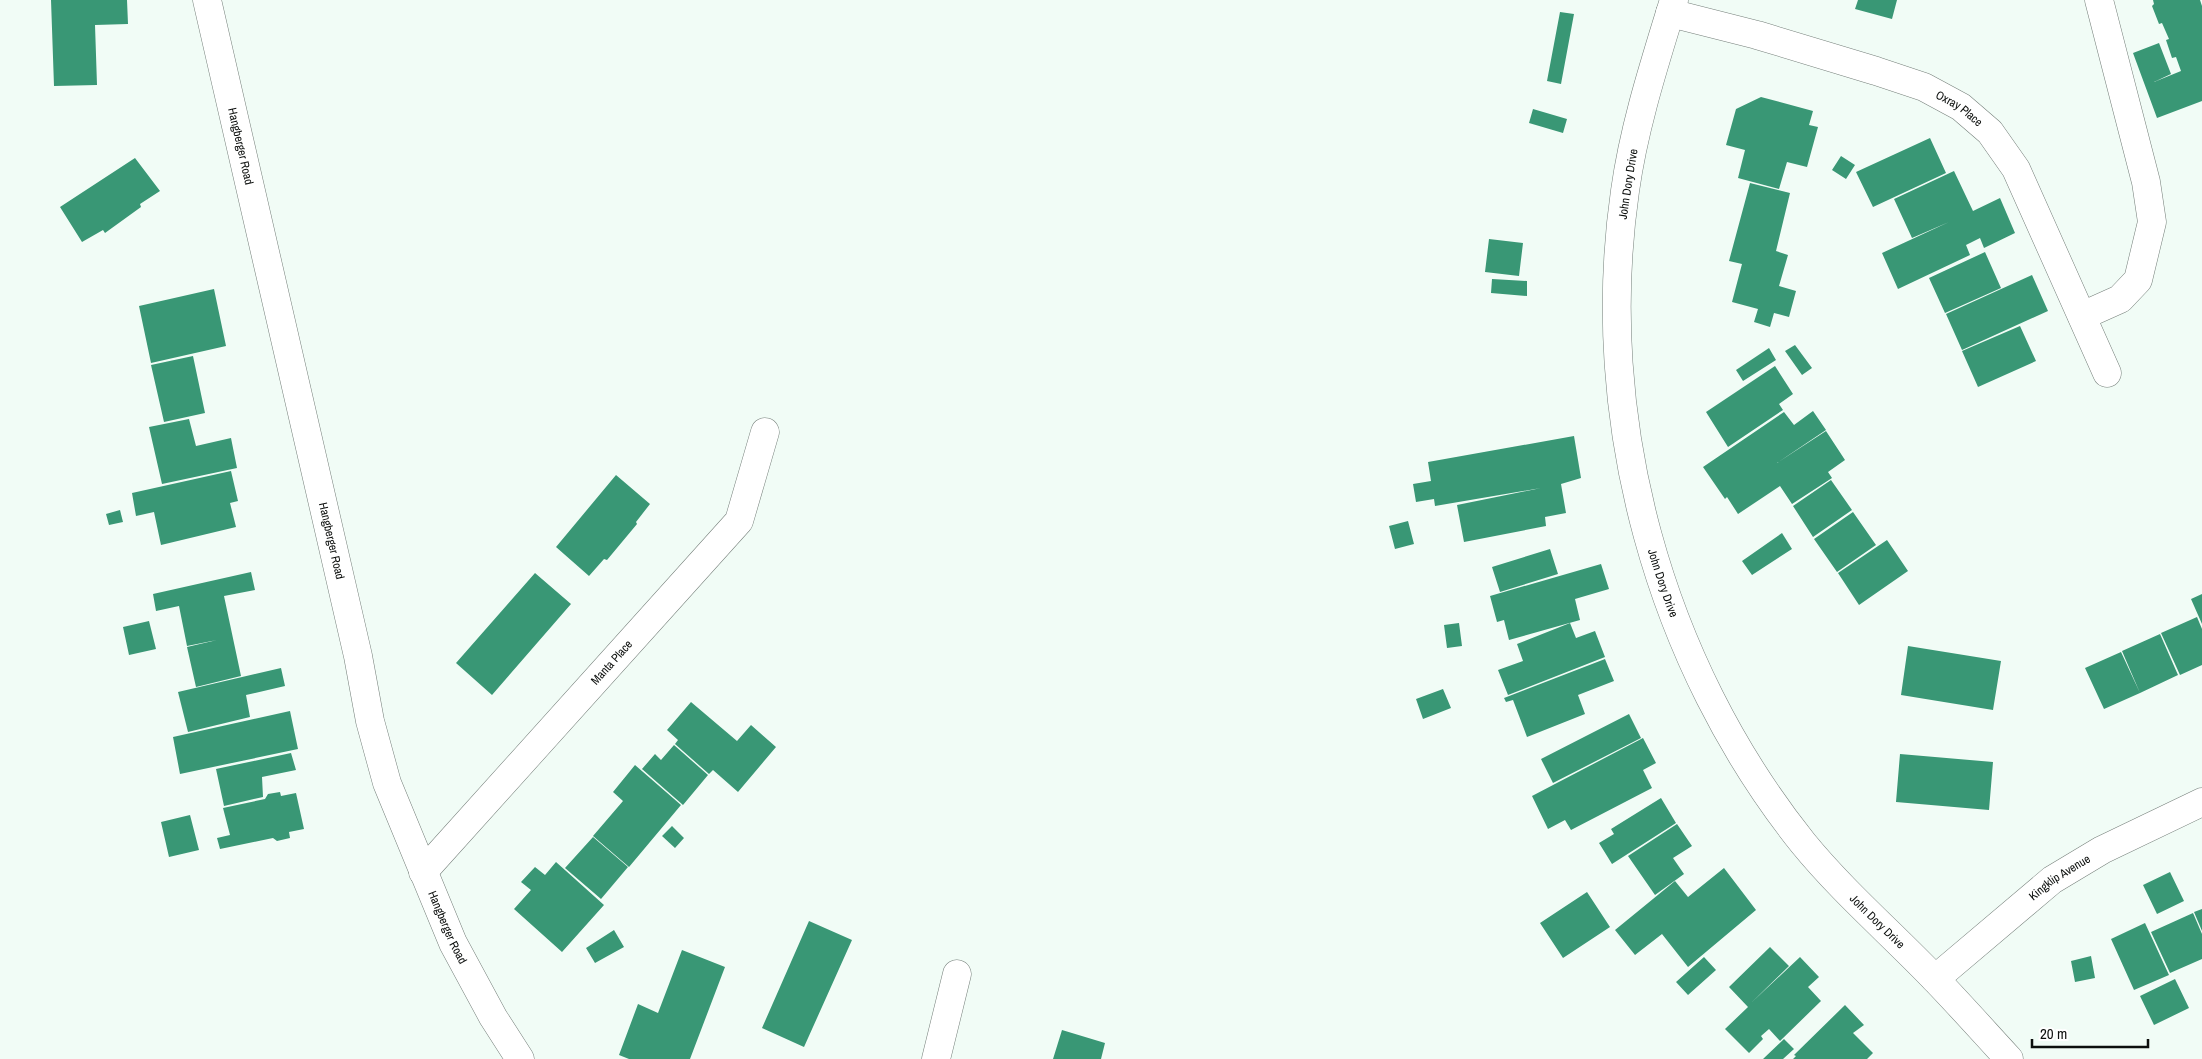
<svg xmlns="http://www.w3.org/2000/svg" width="2202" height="1059" viewBox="0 0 2202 1059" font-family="'Archivo Narrow',sans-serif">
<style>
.building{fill:#399775}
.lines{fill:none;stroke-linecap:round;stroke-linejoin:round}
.minor-casing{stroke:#757f7a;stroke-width:29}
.minor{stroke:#fff;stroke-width:28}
.labels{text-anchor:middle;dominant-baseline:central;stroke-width:4;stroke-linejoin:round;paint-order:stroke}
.street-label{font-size:12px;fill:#0c0f0d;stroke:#fff}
</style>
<rect width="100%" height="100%" fill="#f1fcf6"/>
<!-- building -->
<path class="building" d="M 51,0 L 127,0 L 128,24 L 95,25 L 97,85 L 54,86 Z
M 1858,0 L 1897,0 L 1892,19 L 1855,9 Z
M 2153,0 L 2200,0 L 2202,6 L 2202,101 L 2157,118 L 2133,53 L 2159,43 L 2171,74 L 2154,82 L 2181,71 L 2176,57 L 2172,58 L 2166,40 L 2169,39 L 2162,23 L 2159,24 L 2152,6 L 2154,4 Z
M 1560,12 L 1574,14 L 1561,84 L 1547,81 Z
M 1761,97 L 1813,111 L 1809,125 L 1818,127 L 1807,167 L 1787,162 L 1779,189 L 1738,178 L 1745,150 L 1726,145 L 1736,109 Z
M 1533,109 L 1567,119 L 1563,133 L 1529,123 Z
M 1930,138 L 1946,173 L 1873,207 L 1856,172 Z
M 1841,156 L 1855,165 L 1846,179 L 1832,170 Z
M 135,158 L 160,191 L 140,204 L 141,207 L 105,233 L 103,230 L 82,242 L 60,207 Z
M 1954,171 L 1973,211 L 2000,198 L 2015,233 L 1984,248 L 1980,238 L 1966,245 L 1970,255 L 1898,289 L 1882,253 L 1949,222 L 1912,238 L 1894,199 Z
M 1750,183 L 1790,193 L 1776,251 L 1788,255 L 1779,286 L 1796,291 L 1789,317 L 1774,313 L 1770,327 L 1754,322 L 1758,309 L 1732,302 L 1742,264 L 1729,261 Z
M 1489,239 L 1523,243 L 1519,276 L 1485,272 Z
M 1985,252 L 2001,288 L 1945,313 L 1929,278 Z
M 2032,275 L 2048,311 L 1962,350 L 1946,314 Z
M 1492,279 L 1527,281 L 1527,296 L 1491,293 Z
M 214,289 L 226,346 L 151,363 L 139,306 Z
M 2020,326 L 2036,361 L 1978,387 L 1962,351 Z
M 1795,345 L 1812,368 L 1802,375 L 1785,351 Z
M 1769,348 L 1776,360 L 1743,381 L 1736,370 Z
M 193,356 L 205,413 L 164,422 L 151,365 Z
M 1775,366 L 1793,394 L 1779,404 L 1783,410 L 1728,447 L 1706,412 Z
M 1813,411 L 1826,430 L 1777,463 L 1826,431 L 1845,460 L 1828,472 L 1832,478 L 1792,504 L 1780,486 L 1738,514 L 1727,497 L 1725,499 L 1703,467 L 1784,412 L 1794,425 Z
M 189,419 L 196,446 L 231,438 L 237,468 L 162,484 L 149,427 Z
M 1574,436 L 1581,478 L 1561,484 L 1566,513 L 1545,517 L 1546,526 L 1464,542 L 1457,505 L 1541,488 L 1435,506 L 1434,499 L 1416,502 L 1413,484 L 1431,481 L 1428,462 Z
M 231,471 L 238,501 L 230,503 L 236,527 L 161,545 L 154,512 L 136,516 L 132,493 Z
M 616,475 L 650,504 L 636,522 L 637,524 L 607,560 L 604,559 L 589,576 L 556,547 Z
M 1831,480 L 1852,510 L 1813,537 L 1793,506 Z
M 120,510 L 123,522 L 109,525 L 106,514 Z
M 1853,512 L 1876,545 L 1837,572 L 1814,539 Z
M 1408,521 L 1414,544 L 1395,549 L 1389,526 Z
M 1782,533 L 1792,549 L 1752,575 L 1742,561 Z
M 1887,540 L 1908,571 L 1859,605 L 1838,573 Z
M 1550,549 L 1558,574 L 1500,592 L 1492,567 Z
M 1601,564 L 1609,589 L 1575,599 L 1580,620 L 1509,640 L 1504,620 L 1497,622 L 1490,596 Z
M 251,572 L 255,590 L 224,596 L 241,676 L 196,687 L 187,647 L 217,640 L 187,646 L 179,606 L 156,611 L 153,594 Z
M 535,573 L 571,604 L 492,695 L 456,663 Z
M 2202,594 L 2202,624 L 2191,599 Z
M 2197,617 L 2202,629 L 2202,665 L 2180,675 L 2161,633 Z
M 149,621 L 156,649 L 129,655 L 123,627 Z
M 1459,623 L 1462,646 L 1447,648 L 1444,625 Z
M 1570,623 L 1576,638 L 1595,631 L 1605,657 L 1508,695 L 1498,670 L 1523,661 L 1517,644 Z
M 2160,634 L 2178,675 L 2140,693 L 2122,651 Z
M 1908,646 L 2001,661 L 1993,710 L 1901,695 Z
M 2121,652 L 2140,693 L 2104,709 L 2085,668 Z
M 1605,659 L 1614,681 L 1578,695 L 1585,714 L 1527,737 L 1513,700 L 1506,702 L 1504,698 Z
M 281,668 L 285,686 L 246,695 L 250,717 L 188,732 L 178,692 Z
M 1443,689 L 1451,708 L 1423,719 L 1416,699 Z
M 691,702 L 737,741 L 751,725 L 776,747 L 738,792 L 713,770 L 709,774 L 675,744 L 678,740 L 667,730 Z
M 290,711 L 298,749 L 180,774 L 173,737 Z
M 1629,714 L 1641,738 L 1553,783 L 1541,759 Z
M 1643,738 L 1656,763 L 1643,770 L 1652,788 L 1571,830 L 1565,820 L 1548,829 L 1532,796 Z
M 674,745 L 708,775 L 683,805 L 642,769 L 655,754 L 661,760 Z
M 291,753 L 296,770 L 262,777 L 263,797 L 224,806 L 216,769 Z
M 1900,754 L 1993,762 L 1989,810 L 1896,802 Z
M 635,765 L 681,805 L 629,867 L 593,836 L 623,801 L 613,792 Z
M 280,792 L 281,796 L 296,793 L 304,829 L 289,832 L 290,838 L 277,841 L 273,838 L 220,849 L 217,838 L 230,835 L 223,808 L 265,799 L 268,794 Z
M 1661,798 L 1676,823 L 1612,864 L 1599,843 L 1614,834 L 1611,829 Z
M 190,815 L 199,850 L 169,857 L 161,822 Z
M 1677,824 L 1692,846 L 1673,858 L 1684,874 L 1655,895 L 1628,856 Z
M 672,826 L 684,838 L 675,848 L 662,836 Z
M 593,837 L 628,867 L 601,899 L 565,868 Z
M 556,862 L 604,905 L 562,952 L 514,909 L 531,890 L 521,882 L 535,867 L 545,875 Z
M 1724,868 L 1756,910 L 1688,967 L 1662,934 L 1635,955 L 1615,930 L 1675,881 L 1688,897 Z
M 2170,872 L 2184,901 L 2157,914 L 2143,885 Z
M 1587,892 L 1610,927 L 1563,958 L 1540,923 Z
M 2202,909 L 2202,931 L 2194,912 Z
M 2193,913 L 2202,934 L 2202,959 L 2170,973 L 2151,932 Z
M 809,921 L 852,940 L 804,1047 L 762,1028 Z
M 2145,923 L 2169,975 L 2134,990 L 2111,939 Z
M 614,930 L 624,947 L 595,963 L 586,948 Z
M 1770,947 L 1789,966 L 1751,1003 L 1800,957 L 1819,977 L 1808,987 L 1821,1001 L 1780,1041 L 1769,1029 L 1761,1036 L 1763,1039 L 1749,1053 L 1725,1029 L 1748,1007 L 1729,987 Z
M 682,950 L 725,967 L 690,1059 L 629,1059 L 619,1055 L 638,1004 L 658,1013 Z
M 2091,956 L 2095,978 L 2075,982 L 2071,961 Z
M 1704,957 L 1716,970 L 1688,995 L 1676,982 Z
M 2175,979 L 2189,1008 L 2154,1025 L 2140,996 Z
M 1845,1005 L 1864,1025 L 1853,1033 L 1873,1053 L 1867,1059 L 1793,1059 L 1796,1056 L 1794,1055 Z
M 1062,1030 L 1105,1043 L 1101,1059 L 1053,1059 Z
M 1784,1039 L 1794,1049 L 1783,1059 L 1763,1059 Z"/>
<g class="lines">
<defs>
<g id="minor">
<path id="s1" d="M 207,0 L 358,656 L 370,721 L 387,783 L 453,943 L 493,1017 L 520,1059"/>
<path id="s2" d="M 1674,0 C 1655,62 1634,126 1625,191 C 1592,419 1659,663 1803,843 C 1843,892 1892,934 1936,980 C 1961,1006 1985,1033 2009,1059"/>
<path id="s3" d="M 1670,13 L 1757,35 L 1876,71 L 1924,87 L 1961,107 L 1990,132 L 2016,169 L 2107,373"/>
<path d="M 2082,316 L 2120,299 L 2138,280 L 2152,222 L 2146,182 L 2099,0"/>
<path id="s4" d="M 423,872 L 739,521 L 765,432"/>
<path id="s5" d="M 1935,979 L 2052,880 L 2102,850 L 2202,802"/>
<path d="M 936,1059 L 957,974"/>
</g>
</defs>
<!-- minor casing -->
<use href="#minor" class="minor-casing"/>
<!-- minor -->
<use href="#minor" class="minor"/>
</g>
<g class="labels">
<!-- street labels -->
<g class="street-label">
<text stroke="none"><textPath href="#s3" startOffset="306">Oxray Place</textPath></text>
<text stroke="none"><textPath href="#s1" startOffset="150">Hangberger Road</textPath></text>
<text transform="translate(1628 184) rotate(-81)">John Dory Drive</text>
<text stroke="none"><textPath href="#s1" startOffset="555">Hangberger Road</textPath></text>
<text stroke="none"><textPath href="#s2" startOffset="595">John Dory Drive</textPath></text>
<text stroke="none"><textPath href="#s4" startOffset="282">Manta Place</textPath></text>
<text stroke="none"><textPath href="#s5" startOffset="161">Kingklip Avenue</textPath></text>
<text stroke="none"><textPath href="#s2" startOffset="1000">John Dory Drive</textPath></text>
<text stroke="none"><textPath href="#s1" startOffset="960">Hangberger Road</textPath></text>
</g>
</g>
<!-- scale -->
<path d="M2032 1039v8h116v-8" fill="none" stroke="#0c0f0d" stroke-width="2.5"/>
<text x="2040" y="1039" font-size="15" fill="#0c0f0d" stroke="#ffffff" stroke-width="4" paint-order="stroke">20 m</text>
</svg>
